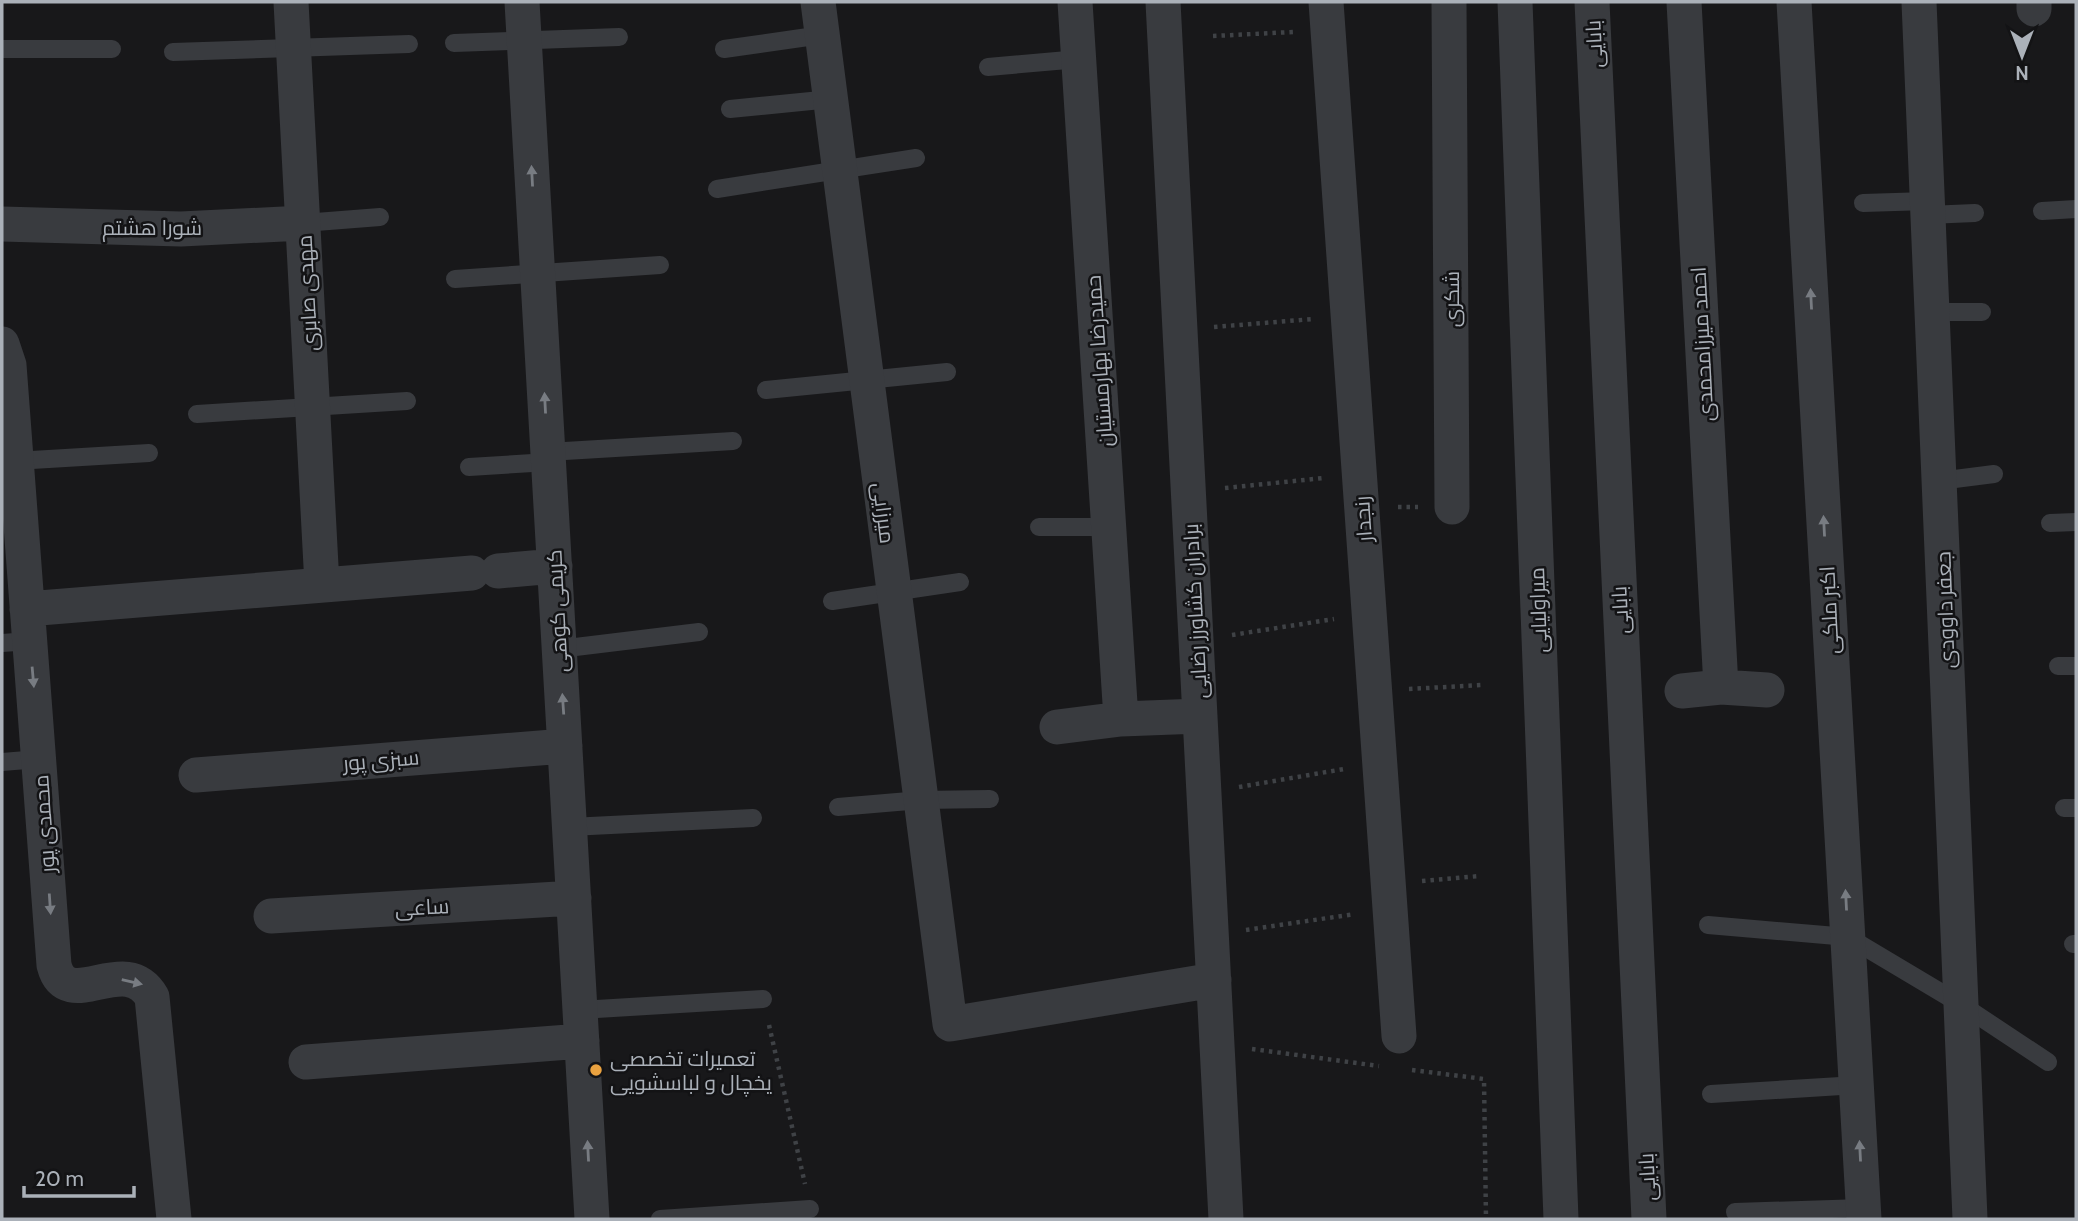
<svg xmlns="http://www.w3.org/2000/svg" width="2078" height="1221" viewBox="0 0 2078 1221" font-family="Cabin,Cairo,sans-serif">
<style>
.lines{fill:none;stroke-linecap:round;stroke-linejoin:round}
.path{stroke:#3f4246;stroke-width:4.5;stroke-dasharray:3.5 5;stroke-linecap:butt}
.lane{stroke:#393b3f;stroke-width:18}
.street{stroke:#393b3f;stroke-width:35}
.oneway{fill:#787c82}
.poi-dot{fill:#eaa240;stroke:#131315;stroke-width:2.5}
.labels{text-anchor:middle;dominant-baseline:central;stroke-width:5;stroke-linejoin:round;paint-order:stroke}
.street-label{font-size:21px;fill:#abb1b9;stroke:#131315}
.poi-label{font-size:21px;fill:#abb1b9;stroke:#131315;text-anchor:start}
</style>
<rect width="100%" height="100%" fill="#18181a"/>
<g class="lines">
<!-- path -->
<path class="path" d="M 1213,36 L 1293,32
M 1214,327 L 1313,319
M 1225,488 L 1324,478
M 1398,507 L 1418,507
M 1232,635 L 1334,619
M 1409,689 L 1482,685
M 1239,787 L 1344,769
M 1422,881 L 1480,876
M 1246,930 L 1355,914
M 769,1025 L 805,1184
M 1252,1049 L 1379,1066
M 1412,1070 L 1484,1079 L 1486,1219"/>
<!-- lane -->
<path class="lane" d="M 454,43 L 619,37
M 2,49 L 112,49
M 724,49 L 822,35
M 173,52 L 409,44
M 988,67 L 1079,59
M 730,109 L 831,99
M 717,189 L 916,158
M 1863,203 L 1927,201
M 2042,211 L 2076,209
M 1928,215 L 1975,213
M 303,223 L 380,217
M 455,279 L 660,265
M 1932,312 L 1982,312
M 766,390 L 947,372
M 197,414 L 407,401
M 548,452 L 733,441
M 15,461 L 149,453
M 469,467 L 549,462
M 1939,481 L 1994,474
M 2050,523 L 2076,522
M 1039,527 L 1109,527
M 832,601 L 960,582
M 2,643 L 30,641
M 559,649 L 699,632
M 2058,666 L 2076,666
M 2,762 L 39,759
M 838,807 L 921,800 L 990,799
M 2064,808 L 2076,808
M 570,827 L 753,818
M 1708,925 L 1848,937 L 1962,1005 L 2048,1062
M 2073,944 L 2076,944
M 580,1010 L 763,999
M 1711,1094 L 1857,1085
M 1735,1212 L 1863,1208
M 660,1219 L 810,1209"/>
<!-- street -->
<path class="street" d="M 291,2 L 322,585
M 522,2 L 592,1219
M 818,2 L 950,1024 L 1214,980
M 1075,2 L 1121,719
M 1163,2 L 1226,1219
M 1326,2 L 1399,1036
M 1449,2 L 1452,507
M 1515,2 L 1561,1219
M 1592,2 L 1649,1219
M 1684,2 L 1721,687
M 1794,2 L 1864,1219
M 1919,2 L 1970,1219
M 2034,2 L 2034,9
M 2,224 L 181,229 L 303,223
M 2,344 L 9,365 L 54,965 C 67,1016 125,950 152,997 L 174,1219
M 498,571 L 555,566
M 27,609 L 472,573
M 1682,691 L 1721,687 L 1767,690
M 1057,727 L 1121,719 L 1200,716
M 196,775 L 565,746
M 271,916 L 574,898
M 306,1062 L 582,1041"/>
</g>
<!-- one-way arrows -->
<defs><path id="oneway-solid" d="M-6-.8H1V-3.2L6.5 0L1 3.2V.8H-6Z" transform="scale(1.75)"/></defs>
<g class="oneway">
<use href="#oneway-solid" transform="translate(532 176) rotate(-93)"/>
<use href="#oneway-solid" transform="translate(1811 299) rotate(-93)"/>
<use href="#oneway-solid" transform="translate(545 403) rotate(-93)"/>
<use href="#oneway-solid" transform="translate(1824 526) rotate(-93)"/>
<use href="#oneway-solid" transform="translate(33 677) rotate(85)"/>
<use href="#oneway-solid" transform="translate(563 704) rotate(-94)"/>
<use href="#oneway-solid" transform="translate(1846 900) rotate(-93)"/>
<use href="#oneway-solid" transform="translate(50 904) rotate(86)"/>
<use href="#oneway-solid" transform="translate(132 982) rotate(13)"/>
<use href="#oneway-solid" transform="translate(588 1151) rotate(-93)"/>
<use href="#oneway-solid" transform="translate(1860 1151) rotate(-93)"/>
</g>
<!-- markers -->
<circle class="poi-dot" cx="596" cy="1070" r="7"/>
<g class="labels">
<!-- street labels -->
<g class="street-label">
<text transform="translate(1594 44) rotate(-93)">بابایی</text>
<text x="152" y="227">شورا هشتم</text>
<text transform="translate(307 293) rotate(-93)">مهدی صابری</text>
<text transform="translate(1451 299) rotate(-90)">شکری</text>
<text transform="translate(1702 344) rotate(-93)">احمد میرزامحمدی</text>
<text transform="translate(1099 361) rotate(-94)">حمیدرضا بهارمستیان</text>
<text transform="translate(884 513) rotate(83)">میرزایی</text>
<text transform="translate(1363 519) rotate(-94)">رنجدار</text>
<text transform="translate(1538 610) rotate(-92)">میراولیایی</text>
<text transform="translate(1620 610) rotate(-93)">بابایی</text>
<text transform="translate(1829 610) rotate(-93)">اکبر ملکی</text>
<text transform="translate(1945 610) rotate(-92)">جعفر داوودی</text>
<text transform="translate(557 611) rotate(-93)">کریمی کوهی</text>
<text transform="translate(1195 611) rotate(-93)">برادران کشاورز رضایی</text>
<text transform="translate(381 760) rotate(-5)">سبزی پور</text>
<text transform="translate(44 824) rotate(-94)">محمدی پور</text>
<text transform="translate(422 907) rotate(-3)">ساعی</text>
<text transform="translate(1647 1177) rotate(-93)">بابایی</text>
</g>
<!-- poi labels -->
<g class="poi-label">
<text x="610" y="1058">تعمیرات تخصصی<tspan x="610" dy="24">یخچال و لباسشویی</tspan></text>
</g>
</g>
<!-- border -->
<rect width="2078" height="1221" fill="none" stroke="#abb1b9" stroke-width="7"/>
<!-- north arrow -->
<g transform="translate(2022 56) rotate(180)" stroke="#131315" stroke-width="5" paint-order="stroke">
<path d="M0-5L12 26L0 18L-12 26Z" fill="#abb1b9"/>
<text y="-10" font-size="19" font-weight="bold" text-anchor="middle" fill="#abb1b9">N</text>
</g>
<!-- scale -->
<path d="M24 1186v10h110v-10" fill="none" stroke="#abb1b9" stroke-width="3.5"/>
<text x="35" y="1186" font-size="21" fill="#abb1b9" stroke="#131315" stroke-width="5" paint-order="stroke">20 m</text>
</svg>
